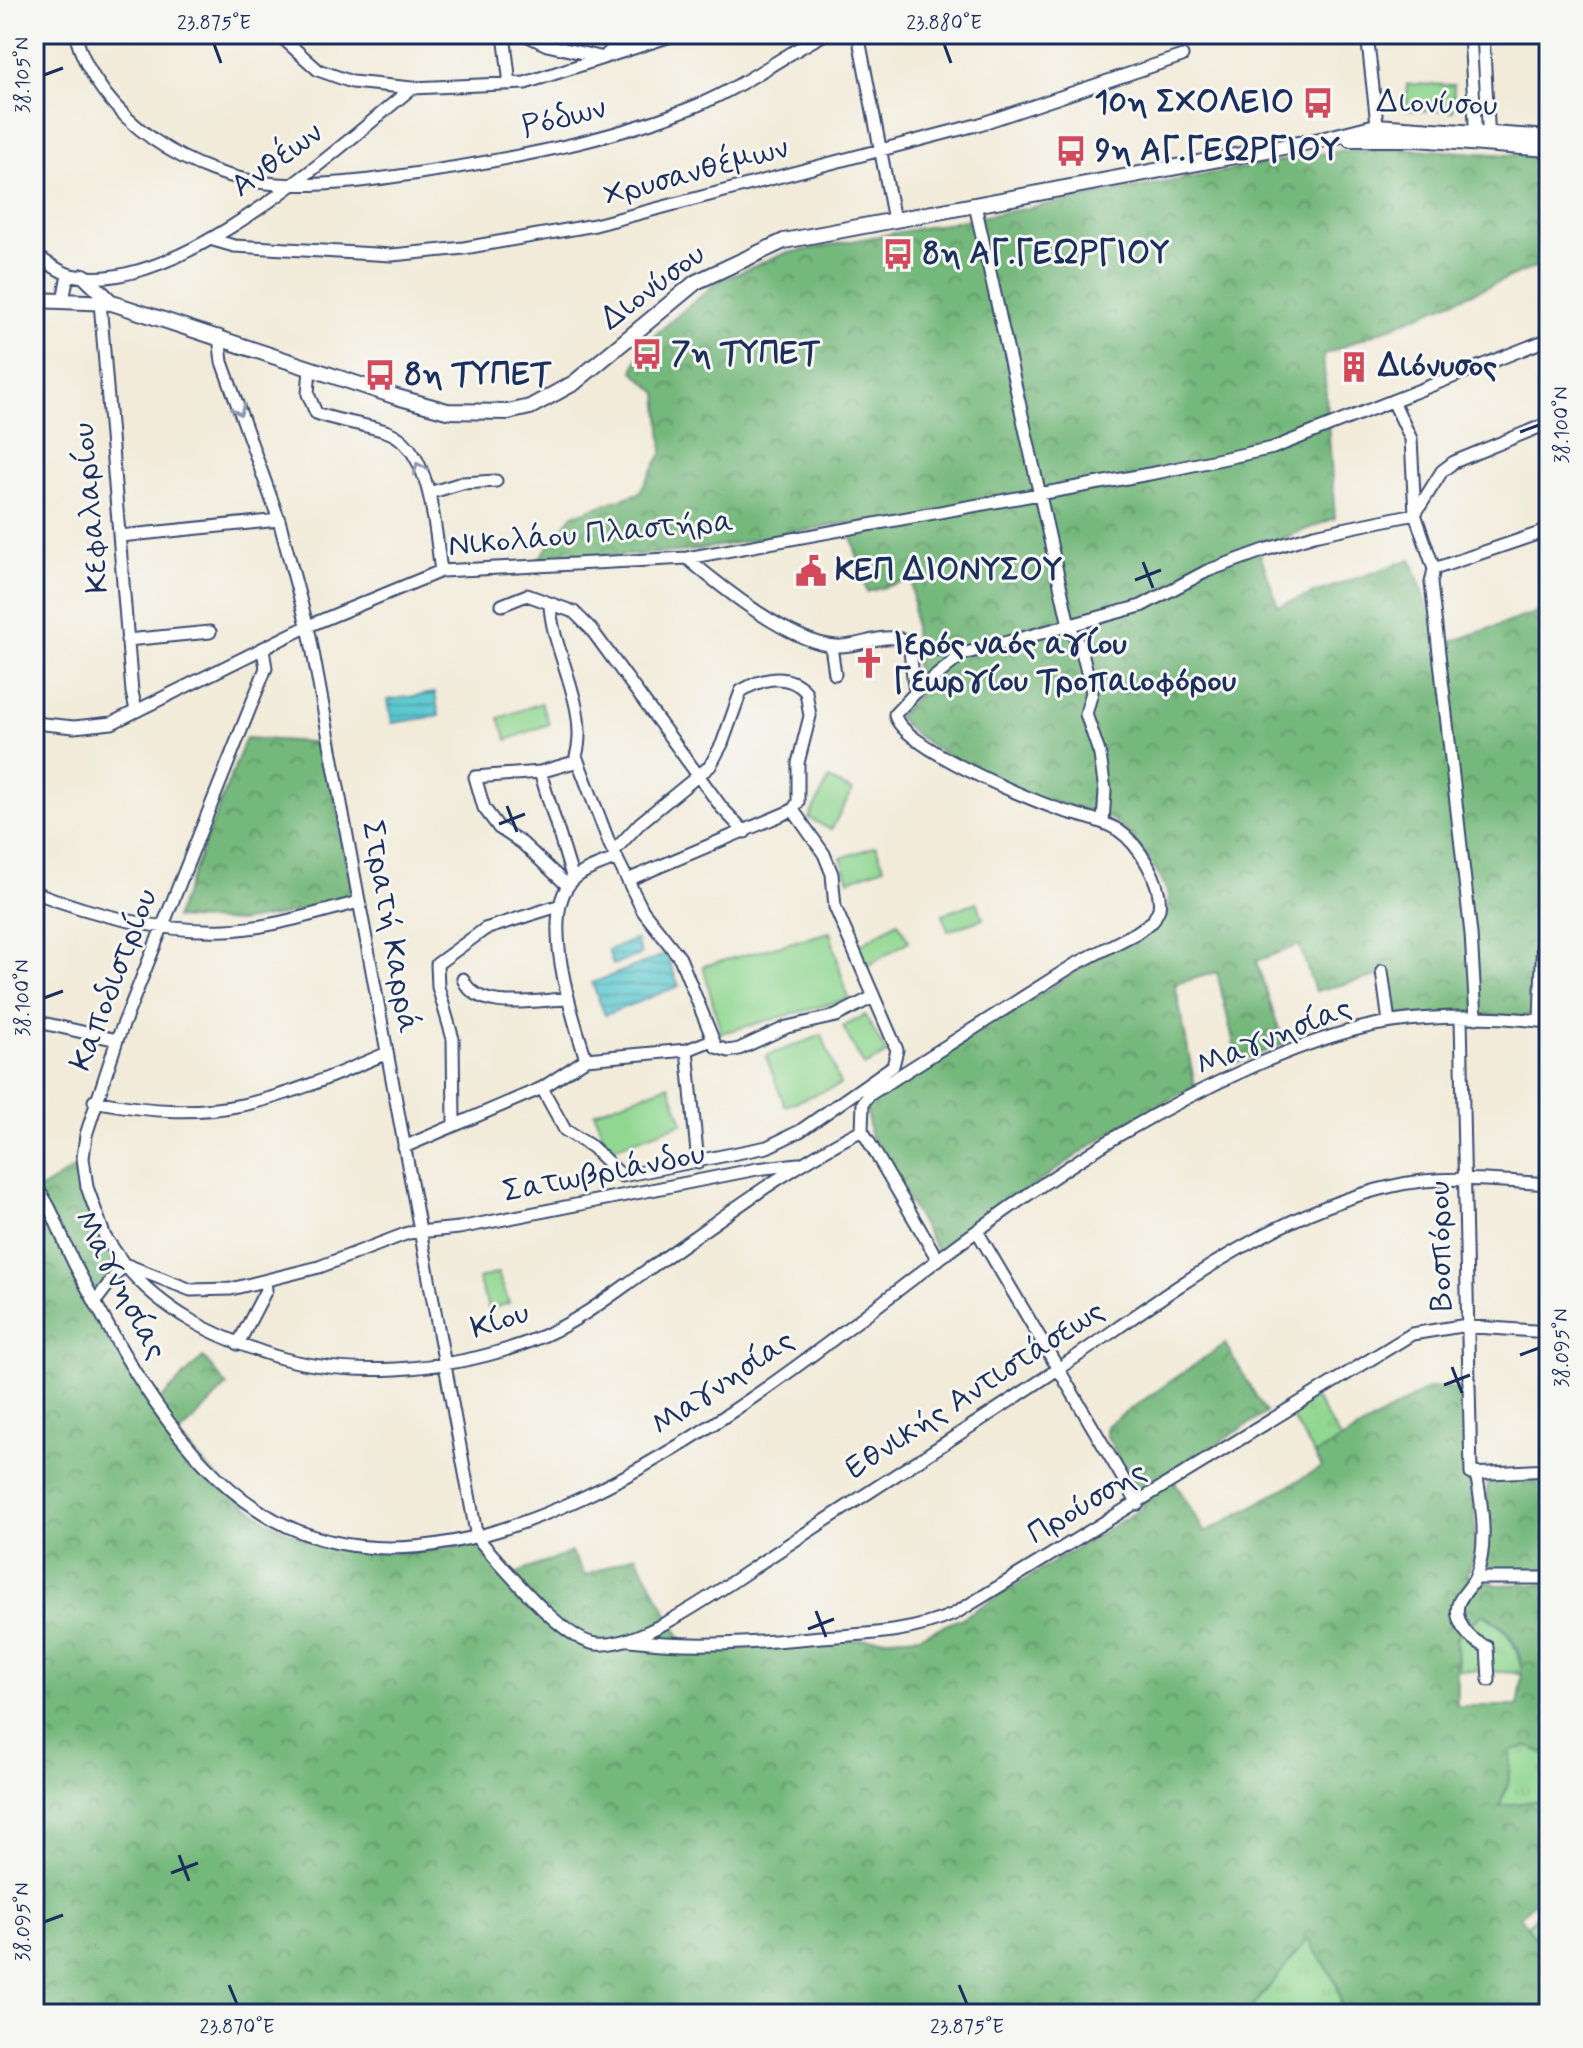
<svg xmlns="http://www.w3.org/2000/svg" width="1583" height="2048" viewBox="0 0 1583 2048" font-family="Mynerve,sans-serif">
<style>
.grass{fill:url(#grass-tufts);stroke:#568378;stroke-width:2}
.forest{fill:url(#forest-crowns);stroke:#48746c;stroke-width:2;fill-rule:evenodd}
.pitch{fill:#91d791;stroke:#568378;stroke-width:2}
.water{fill:url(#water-rules);stroke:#3a7c96;stroke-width:2}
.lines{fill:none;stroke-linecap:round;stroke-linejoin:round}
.minor-casing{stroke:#3b4b70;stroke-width:15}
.major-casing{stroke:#3b4b70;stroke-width:18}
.minor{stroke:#fff;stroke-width:11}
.major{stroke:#fff;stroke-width:14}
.oneway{stroke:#8d97ae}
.ticks{fill:none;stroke:#1b2f5e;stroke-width:3}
.labels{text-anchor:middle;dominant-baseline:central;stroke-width:6;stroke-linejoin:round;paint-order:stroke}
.poi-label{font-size:32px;font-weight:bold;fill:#1b2f5e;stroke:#f6f6f2;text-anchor:start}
.street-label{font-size:32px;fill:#1b2f5e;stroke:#f6f6f2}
.neatline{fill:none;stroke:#1b2f5e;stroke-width:3}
.ticks-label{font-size:20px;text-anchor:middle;fill:#1b2f5e}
</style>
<defs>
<pattern id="grass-tufts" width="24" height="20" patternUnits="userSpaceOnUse" patternTransform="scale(2)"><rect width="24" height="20" fill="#91d791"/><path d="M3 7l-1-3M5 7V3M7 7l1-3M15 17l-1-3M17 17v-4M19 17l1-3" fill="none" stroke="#7cb97f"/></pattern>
<pattern id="forest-crowns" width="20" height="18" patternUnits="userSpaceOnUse" patternTransform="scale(2)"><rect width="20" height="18" fill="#74b87b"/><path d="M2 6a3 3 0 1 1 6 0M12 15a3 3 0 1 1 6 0" fill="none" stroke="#5e9668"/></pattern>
<pattern id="water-rules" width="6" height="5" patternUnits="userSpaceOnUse" patternTransform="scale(2)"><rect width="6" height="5" fill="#5ac8cf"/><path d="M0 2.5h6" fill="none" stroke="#4aa3ab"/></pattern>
</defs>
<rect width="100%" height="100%" fill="#f6f6f2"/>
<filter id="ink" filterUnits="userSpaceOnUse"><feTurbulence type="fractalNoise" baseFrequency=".0125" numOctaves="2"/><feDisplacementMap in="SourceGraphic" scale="16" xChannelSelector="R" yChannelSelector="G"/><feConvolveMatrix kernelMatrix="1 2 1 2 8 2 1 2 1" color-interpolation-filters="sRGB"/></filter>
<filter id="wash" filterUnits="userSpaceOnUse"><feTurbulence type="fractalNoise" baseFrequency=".006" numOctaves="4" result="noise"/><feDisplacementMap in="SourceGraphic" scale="32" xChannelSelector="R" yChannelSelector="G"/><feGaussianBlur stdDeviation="1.8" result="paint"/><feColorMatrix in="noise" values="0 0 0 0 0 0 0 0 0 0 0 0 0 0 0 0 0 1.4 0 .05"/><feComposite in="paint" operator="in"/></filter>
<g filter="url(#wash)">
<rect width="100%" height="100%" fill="#f2ebd9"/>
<!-- grass -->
<path class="grass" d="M 1315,1398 L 1341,1440 L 1315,1455 L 1290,1414 Z
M 1482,1614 C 1508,1628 1517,1644 1522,1673 L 1459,1670 L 1456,1636 Z
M 1528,1746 L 1549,1755 L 1549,1799 L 1498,1807 L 1508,1786 L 1510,1750 Z
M 1549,1905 L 1549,1934 L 1536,1939 L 1527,1925 Z
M 1308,1938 L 1337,1984 L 1343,2014 L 1247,2014 Z"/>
<!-- forest -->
<path class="forest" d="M 1396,148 L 1542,157 L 1540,265 L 1323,355 L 1335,518 L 1258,548 L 1278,606 L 1411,559 L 1442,645 L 1549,608 L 1549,684 L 1541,686 L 1543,750 L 1549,751 L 1549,861 L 1540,861 L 1535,1016 L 1395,1015 L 1387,974 L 1315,991 L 1299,945 L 1256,961 L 1284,1044 L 1238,1062 L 1217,972 L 1175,984 L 1195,1086 L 1118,1127 L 938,1252 L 870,1135 L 866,1103 L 1166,915 C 1167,910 1169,902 1168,897 C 1165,877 1132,834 1116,822 C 1094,808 1058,805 1033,797 C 1000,786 917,744 897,716 L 917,696 L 912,579 L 867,592 L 848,523 L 690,551 L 537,561 L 573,515 L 639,493 L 663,452 L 658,393 L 633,371 L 643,345 L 717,282 L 783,254 L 1279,161 L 1336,151 Z
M 246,738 L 325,743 L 353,895 L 287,914 L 239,922 L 175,918 Z
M 76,1167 C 84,1205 93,1234 116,1266 L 88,1301 L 123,1360 L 160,1400 L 203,1357 L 227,1386 L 178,1436 C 201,1459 222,1486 247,1506 C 318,1562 397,1559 481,1543 L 510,1576 L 571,1552 L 585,1576 L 636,1555 L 681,1639 L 684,1651 L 920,1636 L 960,1619 L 1144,1507 L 1106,1434 L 1106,1426 L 1225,1344 L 1266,1413 L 1170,1474 L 1205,1533 L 1322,1467 L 1315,1455 L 1429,1388 L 1464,1388 L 1467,1478 L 1474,1500 L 1475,1527 L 1474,1555 L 1467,1575 L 1498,1585 L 1546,1584 L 1549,1755 L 1528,1746 L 1511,1750 L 1508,1786 L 1499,1806 L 1549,1799 L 1549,1887 L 1520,1916 L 1536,1938 L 1549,1934 L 1549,2014 L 1343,2014 L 1337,1984 L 1308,1939 L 1247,2014 L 34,2014 L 34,1193 ZM 1483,1614 C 1522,1634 1526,1665 1518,1706 L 1457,1706 L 1456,1637 Z
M 1549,1474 L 1549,1570 L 1490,1571 L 1485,1564 C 1487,1546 1484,1485 1490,1475 Z"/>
<!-- pitch -->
<path class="pitch" d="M 1407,84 L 1454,85 L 1453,111 L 1406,110 Z
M 541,703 L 549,724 L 507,740 L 499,718 Z
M 829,779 L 852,791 L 831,830 L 809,818 Z
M 876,846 L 884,867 L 849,880 L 841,858 Z
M 977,902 L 983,919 L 948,931 L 943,914 Z
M 898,922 L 909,941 L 868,966 L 856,947 Z
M 830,932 L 848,999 L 721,1033 L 703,966 Z
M 865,1015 L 887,1054 L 864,1066 L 843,1027 Z
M 822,1035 L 840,1085 L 785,1106 L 766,1056 Z
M 669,1085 L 683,1123 L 608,1150 L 594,1112 Z
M 498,1273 L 509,1303 L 489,1310 L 478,1279 Z"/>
<!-- water -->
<path class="water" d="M 435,693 L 439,716 L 392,723 L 388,700 Z
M 636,939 L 641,955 L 613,965 L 608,950 Z
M 666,954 L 679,986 L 605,1015 L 592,983 Z"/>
</g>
<g filter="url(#ink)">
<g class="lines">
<defs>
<path id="minor" d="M 75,34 C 98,119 192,179 277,184 C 336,187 394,177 452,168 C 535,154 620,137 698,105 C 744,86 782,56 825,34
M 278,34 L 318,70 L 352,82 L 412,88 L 525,83 L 677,34
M 504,34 L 510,84
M 524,34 L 547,45 L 600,57
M 858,34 L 894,220
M 1367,34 L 1378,133
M 1470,34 L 1476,141
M 1483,34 L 1489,141
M 607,54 L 629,34
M 975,205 L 1069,625 L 1082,652 L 1092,692 L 1086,714 L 1100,755 L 1105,791 L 1103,822
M 210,239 L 234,246 L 392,255 L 464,248 L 595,225 L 980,124 L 1182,56
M 34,254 C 45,261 59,272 71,275 C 174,299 337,149 412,88
M 63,301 L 68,274
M 100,302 L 132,692 L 136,710
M 219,336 L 222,362 L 279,520 L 310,636 L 477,1538
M 310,368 L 308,394 L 316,413 C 339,422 365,424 388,432 C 432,448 435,532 441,571
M 1393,401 L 1411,439 L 1415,514 L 1434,569 L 1431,583 L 1471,934 L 1476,1018
M 429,493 L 462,483 L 496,481
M 120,536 L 279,520
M 687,558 C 721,587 791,643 836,646 C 857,648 884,632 903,640 L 910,651 L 915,693 L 895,714 C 897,744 1026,798 1055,808 C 1076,816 1099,818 1118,830 C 1139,844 1163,884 1159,909 L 1153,921 L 1136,933 L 1074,965 L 869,1095 L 863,1103 L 862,1130 L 938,1260
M 1434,569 L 1549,530
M 502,605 L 527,595 L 574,612 L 591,629 L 722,808 L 745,832
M 550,605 C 552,651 590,709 576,756 L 610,845 L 643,911 L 680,958 L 716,1047 L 729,1051 L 739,1049 L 787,1027 L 836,1016 L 873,997
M 127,640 L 210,632
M 831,646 L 835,674
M 263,650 L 266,668 L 117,1040 L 86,1135 L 83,1158 L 87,1187 L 105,1237 L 124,1264 L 191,1290 L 231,1289 L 319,1267 L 408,1233 L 459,1228 L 757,1169 L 798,1164
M 910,651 L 945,649 L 963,654 L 1141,606 L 1207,571 L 1265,550 L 1314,535 L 1415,514 L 1442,471 L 1454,462 L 1549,423
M 915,693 L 963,654
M 34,723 L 74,727 L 112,723 L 308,626 L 441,571 L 687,558 L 1160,472 L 1273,448 L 1549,339
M 540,772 L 573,879
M 614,851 L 640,823 L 710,766 L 722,744 L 741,691 C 762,678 788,672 806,692 L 810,716 L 798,763 L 798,802 L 793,810 L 630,879
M 568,886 L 522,843 L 499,828 L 484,808 L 475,777 L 540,772 L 578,761
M 34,892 C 94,915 161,933 226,930 C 271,928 316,913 359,902
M 1382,971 L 1389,1022
M 463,979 C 477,1013 536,1000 566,999
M 1461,1018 L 1471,1474 L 1549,1470
M 34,1021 L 117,1040
M 1540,1021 L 1545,875 L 1549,867
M 687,1050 L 698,1163
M 586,1059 C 573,1019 538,913 573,880 C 584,869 603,864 617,858
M 542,1088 L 565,1130 L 592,1147 L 622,1176 L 767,1147 L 800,1131 L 893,1066 L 897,1050 L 835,907 L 832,874 L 824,854 L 793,810
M 94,1101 C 218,1126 275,1101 387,1053
M 454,1123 L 453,1039 L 438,987 L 437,964 L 485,929 L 558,906
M 404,1147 L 542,1088 L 586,1059 L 687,1050 L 712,1040
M 34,1185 C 55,1208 61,1240 76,1267 C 121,1351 175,1455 257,1509 C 463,1648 777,1381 936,1261 C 995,1217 1056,1173 1119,1135 C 1193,1092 1308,1034 1392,1022 C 1443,1015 1498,1016 1549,1022
M 977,1231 L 1138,1504
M 95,1302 L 124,1264 C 163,1312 214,1336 271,1355 C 312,1368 354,1371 396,1369 C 446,1366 497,1356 543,1336 C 578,1321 609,1297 640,1275 C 713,1225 783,1170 862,1130
M 238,1344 L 266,1290 L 265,1282
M 1476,1473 C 1482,1504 1489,1548 1475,1578 C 1469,1592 1454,1598 1458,1616 C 1462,1632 1473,1641 1487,1647 L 1489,1680
M 477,1538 C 503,1565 562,1641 597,1644 C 643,1648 728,1584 768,1558 C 865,1494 964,1432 1061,1367 C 1165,1297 1267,1214 1393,1186 C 1444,1174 1498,1181 1549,1184
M 1475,1578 L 1549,1578
M 630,1640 C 695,1648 756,1643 821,1637 C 868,1634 911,1633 954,1614 L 1412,1334 L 1461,1326 L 1549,1332"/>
<path id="major" d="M 1350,139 L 1417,139 L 1549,149
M 84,276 L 112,303
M 34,300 L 112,303 L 397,397 L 447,411 L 508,412 L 530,407 L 574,383 L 696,282 L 784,241 L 1325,139 L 1376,126 L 1549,138"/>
</defs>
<!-- minor casing -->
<use href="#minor" class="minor-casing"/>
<!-- major casing -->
<use href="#major" class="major-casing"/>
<!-- minor -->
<use href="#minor" class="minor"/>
<!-- major -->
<use href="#major" class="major"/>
</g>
<!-- one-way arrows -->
<defs><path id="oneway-chevron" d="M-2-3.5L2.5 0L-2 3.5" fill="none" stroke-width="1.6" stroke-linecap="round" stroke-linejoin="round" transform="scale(2)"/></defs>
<g class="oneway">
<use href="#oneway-chevron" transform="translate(239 410) rotate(70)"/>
<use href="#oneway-chevron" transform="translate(419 468) rotate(-115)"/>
</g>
</g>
<!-- ticks -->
<path class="ticks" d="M 214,44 L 221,63M 944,44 L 951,63M 44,75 L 63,68M 1520,432 L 1539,425M 1143,562 L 1153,588M 1135,580 L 1161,570M 507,806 L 517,832M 499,824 L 525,814M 44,998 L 63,991M 1520,1355 L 1539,1348M 1452,1367 L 1462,1393M 1444,1385 L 1470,1375M 816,1611 L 826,1637M 808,1629 L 834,1619M 179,1855 L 189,1881M 171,1873 L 198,1863M 44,1922 L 63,1915M 229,1985 L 237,2004M 959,1985 L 967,2004"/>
<!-- icons -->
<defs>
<symbol id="bus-bare" viewBox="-9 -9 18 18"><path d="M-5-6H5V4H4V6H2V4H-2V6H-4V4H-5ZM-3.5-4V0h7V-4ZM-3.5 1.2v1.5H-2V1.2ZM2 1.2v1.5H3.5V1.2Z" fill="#d1495b" stroke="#f6f6f2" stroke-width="2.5" paint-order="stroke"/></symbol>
<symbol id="building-bare" viewBox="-9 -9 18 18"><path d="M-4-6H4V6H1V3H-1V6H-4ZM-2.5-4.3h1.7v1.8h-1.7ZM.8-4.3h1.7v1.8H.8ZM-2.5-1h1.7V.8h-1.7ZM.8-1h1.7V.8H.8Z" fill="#d1495b" stroke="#f6f6f2" stroke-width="2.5" paint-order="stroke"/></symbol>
<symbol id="civic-bare" viewBox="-9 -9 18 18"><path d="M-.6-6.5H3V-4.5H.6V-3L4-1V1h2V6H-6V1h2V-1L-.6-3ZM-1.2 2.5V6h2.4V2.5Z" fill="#d1495b" stroke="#f6f6f2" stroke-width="2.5" paint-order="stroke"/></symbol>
<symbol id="church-bare" viewBox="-9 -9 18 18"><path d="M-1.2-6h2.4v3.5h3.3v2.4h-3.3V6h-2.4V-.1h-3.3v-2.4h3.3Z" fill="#d1495b" stroke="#f6f6f2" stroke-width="2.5" paint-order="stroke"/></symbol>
</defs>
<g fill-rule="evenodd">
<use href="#bus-bare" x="1296" y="81" width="44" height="44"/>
<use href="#bus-bare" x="1049" y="129" width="44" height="44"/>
<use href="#bus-bare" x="876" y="232" width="44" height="44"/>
<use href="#bus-bare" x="625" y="332" width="44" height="44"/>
<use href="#building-bare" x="1332" y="345" width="44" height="44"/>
<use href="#bus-bare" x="358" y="353" width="44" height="44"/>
<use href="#civic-bare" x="789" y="549" width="44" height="44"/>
<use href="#church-bare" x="847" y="641" width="44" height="44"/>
</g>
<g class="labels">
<!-- poi labels -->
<g class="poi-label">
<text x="1294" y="103" text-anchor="end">10η ΣΧΟΛΕΙΟ</text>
<text x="1095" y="151">9η ΑΓ.ΓΕΩΡΓΙΟΥ</text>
<text x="922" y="254">8η ΑΓ.ΓΕΩΡΓΙΟΥ</text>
<text x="671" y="354">7η ΤΥΠΕΤ</text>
<text x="1378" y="367">Διόνυσος</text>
<text x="404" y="375">8η ΤΥΠΕΤ</text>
<text x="835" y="571">ΚΕΠ ΔΙΟΝΥΣΟΥ</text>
<text x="893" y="645">Ιερός ναός αγίου<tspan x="893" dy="37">Γεωργίου Τροπαιοφόρου</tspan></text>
</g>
<!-- street labels -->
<g class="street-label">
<text transform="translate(1437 104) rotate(2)">Διονύσου</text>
<text transform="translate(564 118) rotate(-14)">Ρόδων</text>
<text transform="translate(277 160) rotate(-36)">Ανθέων</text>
<text transform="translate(696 172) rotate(-15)">Χρυσανθέμων</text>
<text transform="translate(653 287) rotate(-37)">Διονύσου</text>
<text transform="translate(91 508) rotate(-95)">Κεφαλαρίου</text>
<text transform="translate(591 534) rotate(-5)">Νικολάου Πλαστήρα</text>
<text transform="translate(390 927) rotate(80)">Στρατή Καρρά</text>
<text transform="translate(114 980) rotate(-69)">Καποδιστρίου</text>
<text transform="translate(1274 1037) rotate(-22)">Μαγνησίας</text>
<text transform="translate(604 1173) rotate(-11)">Σατωβριάνδου</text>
<text transform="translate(1441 1246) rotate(-91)">Βοσπόρου</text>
<text transform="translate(120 1285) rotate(62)">Μαγνησίας</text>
<text transform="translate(500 1321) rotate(-18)">Κίου</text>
<text transform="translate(723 1383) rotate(-34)">Μαγνησίας</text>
<text transform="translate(975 1390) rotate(-33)">Εθνικής Αντιστάσεως</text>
<text transform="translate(1087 1503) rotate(-31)">Προύσσης</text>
</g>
</g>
<!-- margin -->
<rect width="1583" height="2048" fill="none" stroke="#f6f6f2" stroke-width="88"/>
<rect x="44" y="44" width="1495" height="1960" class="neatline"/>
<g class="ticks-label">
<text x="214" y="29">23.875°E</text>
<text x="944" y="29">23.880°E</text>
<text transform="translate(22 75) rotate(-90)" y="7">38.105°N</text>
<text transform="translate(1561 425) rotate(-90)" y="7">38.100°N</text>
<text transform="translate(22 998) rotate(-90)" y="7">38.100°N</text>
<text transform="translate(1561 1348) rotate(-90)" y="7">38.095°N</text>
<text transform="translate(22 1922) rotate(-90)" y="7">38.095°N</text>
<text x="237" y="2033">23.870°E</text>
<text x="967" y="2033">23.875°E</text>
</g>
</svg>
